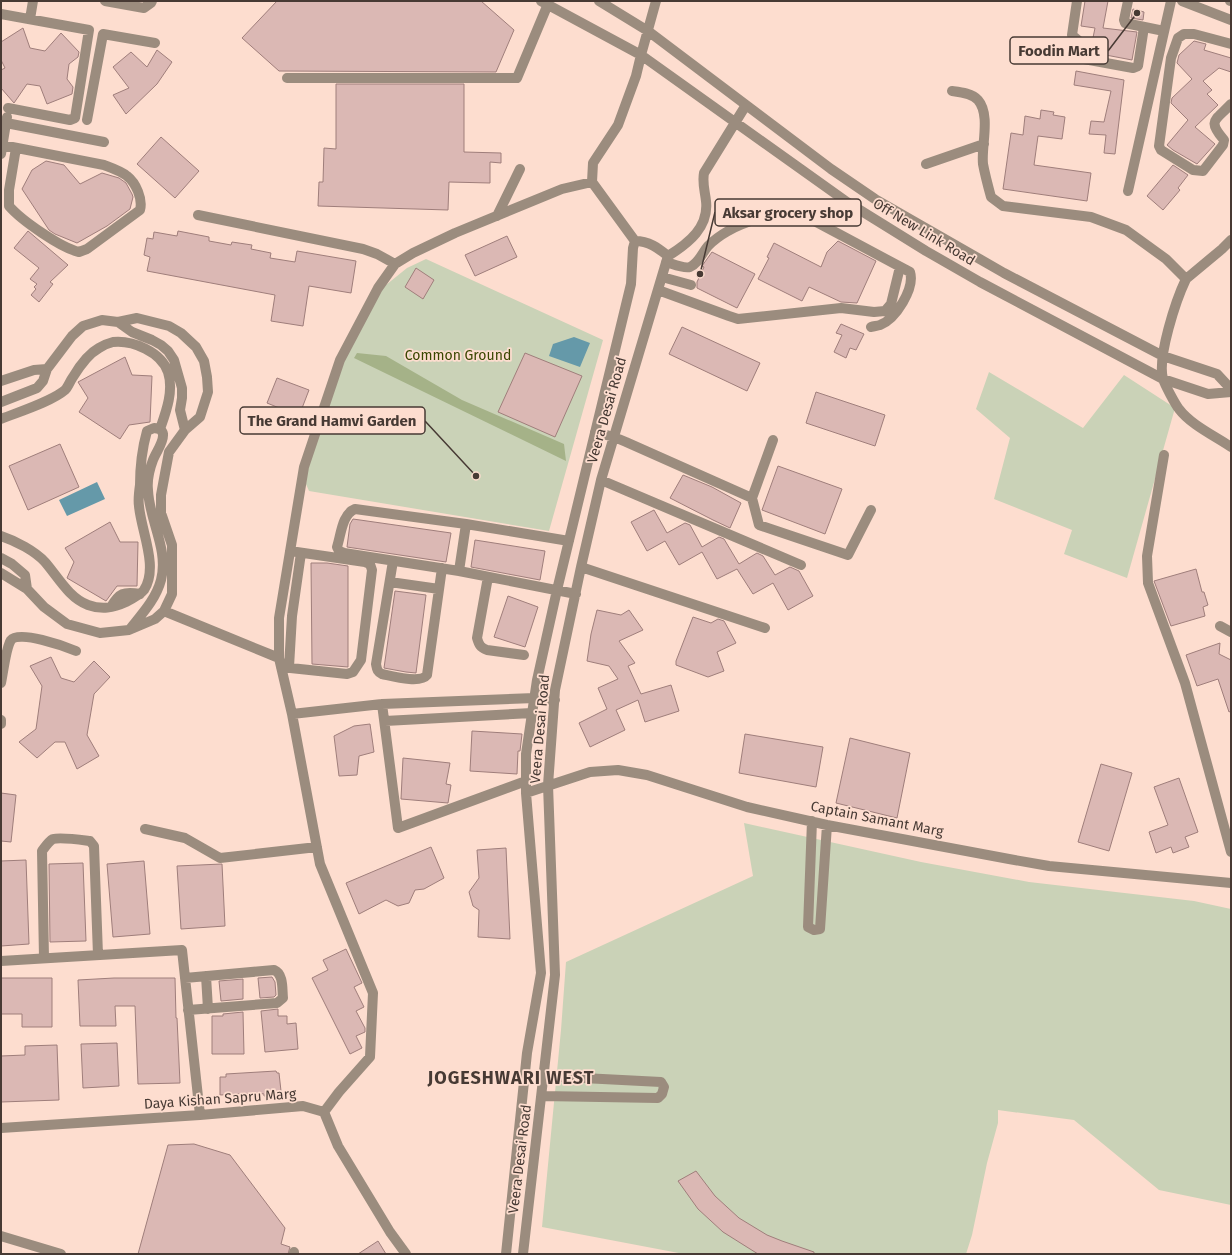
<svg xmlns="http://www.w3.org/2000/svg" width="1232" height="1255" viewBox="0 0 1232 1255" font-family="'Fira Sans',sans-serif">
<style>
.green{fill:#cad2b7}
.forest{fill:#a5b288}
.water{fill:#6599a9}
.building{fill:#dbb8b4;stroke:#9f7e7b}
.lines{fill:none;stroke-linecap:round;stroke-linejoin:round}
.minor{stroke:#9b8c7e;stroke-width:10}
.labels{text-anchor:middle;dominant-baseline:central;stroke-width:3.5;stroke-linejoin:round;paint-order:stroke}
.street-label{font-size:14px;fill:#473a34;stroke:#fdddcf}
.park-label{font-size:14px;fill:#394700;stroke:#fdddcf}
.district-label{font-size:18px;font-weight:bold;letter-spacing:1px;fill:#473a34;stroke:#fdddcf}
.leader{fill:none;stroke:#473a34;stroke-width:1.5}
.callout-dot{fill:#473a34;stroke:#fdddcf;stroke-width:1.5}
.callout{fill:#fdddcf;stroke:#473a34;stroke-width:1.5}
.callout-label{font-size:15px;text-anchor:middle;font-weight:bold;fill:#473a34}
</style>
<rect width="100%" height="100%" fill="#fdddcf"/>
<!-- green -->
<path class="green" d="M 426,259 L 603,340 L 549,531 L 309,491 L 306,484 L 307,469 L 343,362 L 381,289 L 407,268 Z
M 989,372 L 1083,428 L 1124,375 L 1175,408 L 1127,578 L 1064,554 L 1072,530 L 994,499 L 1010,438 L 976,409 Z
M 744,823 L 921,862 L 1029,882 L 1194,901 L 1231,909 L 1231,1205 L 1159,1190 L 1074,1120 L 998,1110 L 998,1123 L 987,1163 L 972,1235 L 966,1254 L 684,1254 L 542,1227 L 561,1030 L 566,962 L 753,876 Z"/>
<!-- forest -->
<path class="forest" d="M 357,353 L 386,356 L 462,400 L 564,444 L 566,461 L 354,358 Z"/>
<!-- water -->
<path class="water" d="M 574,337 L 590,343 L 580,367 L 549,356 L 553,344 Z
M 97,482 L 105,499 L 67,516 L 59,500 Z"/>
<!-- building -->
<path class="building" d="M 277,1 L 481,1 L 514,30 L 496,72 L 279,71 L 242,38 Z
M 1085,1 L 1108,1 L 1103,28 L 1137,32 L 1132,60 L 1090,52 L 1095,28 L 1081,26 Z
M 1133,9 L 1144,12 L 1143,20 L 1131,18 Z
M 23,28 L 30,48 L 45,51 L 61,33 L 79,52 L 78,57 L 69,64 L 67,79 L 73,87 L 72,94 L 47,104 L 40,86 L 27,84 L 14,103 L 1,88 L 1,70 L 5,68 L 1,60 L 1,42 Z
M 1194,41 L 1206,44 L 1204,50 L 1231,58 L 1231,72 L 1219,68 L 1203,81 L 1212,90 L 1207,94 L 1218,105 L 1195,127 L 1215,144 L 1197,164 L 1173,150 L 1167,145 L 1188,120 L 1171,103 L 1172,98 L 1192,79 L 1177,63 L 1179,55 Z
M 157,50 L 172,62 L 157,84 L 126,114 L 113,95 L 129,88 L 113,67 L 131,52 L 147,67 Z
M 1076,71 L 1124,80 L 1115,154 L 1104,153 L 1106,135 L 1089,134 L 1091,121 L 1104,122 L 1111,91 L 1074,85 Z
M 336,84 L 464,84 L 464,152 L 501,153 L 501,163 L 490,162 L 490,183 L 449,182 L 448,210 L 318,206 L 319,182 L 323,182 L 324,148 L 336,149 Z
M 1041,110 L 1054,112 L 1053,115 L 1065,117 L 1062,139 L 1038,136 L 1034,165 L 1091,173 L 1087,201 L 1003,189 L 1011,133 L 1023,135 L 1025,116 L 1040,119 Z
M 161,137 L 199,171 L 175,198 L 137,164 Z
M 46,161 L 64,165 L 80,184 L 102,173 L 119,178 L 126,183 L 132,194 L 133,197 L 130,209 L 107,226 L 77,243 L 55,234 L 49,230 L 22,189 L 32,170 Z
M 1173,165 L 1188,175 L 1178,188 L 1180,190 L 1163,210 L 1147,196 Z
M 28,231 L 68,265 L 50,282 L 53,284 L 39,302 L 31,295 L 36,289 L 34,287 L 37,284 L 30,279 L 39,268 L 14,248 Z
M 178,231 L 209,237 L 209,241 L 231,245 L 232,242 L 252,245 L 251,249 L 271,253 L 270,258 L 295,262 L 297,251 L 356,261 L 351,293 L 309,286 L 303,326 L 271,321 L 275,295 L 147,271 L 150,257 L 144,255 L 147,238 L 153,239 L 154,232 L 177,236 Z
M 507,236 L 517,257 L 475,276 L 465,255 Z
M 838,241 L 876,261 L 857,303 L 841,302 L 809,287 L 802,301 L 758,279 L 769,258 L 767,257 L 774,243 L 821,267 L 827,252 Z
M 712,252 L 755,274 L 737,308 L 697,288 L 697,282 L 704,267 L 702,266 Z
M 416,268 L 434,280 L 423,299 L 405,287 Z
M 841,324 L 864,334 L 856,350 L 850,348 L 846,358 L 834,352 L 842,335 L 836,333 Z
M 682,327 L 760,363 L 747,391 L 669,354 Z
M 525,353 L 582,376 L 555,437 L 498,412 Z
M 125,357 L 132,375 L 152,376 L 150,422 L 129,425 L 120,439 L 79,412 L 88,398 L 78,382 Z
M 277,378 L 309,390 L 299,416 L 267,403 Z
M 816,392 L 885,415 L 875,446 L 806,423 Z
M 60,444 L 79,487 L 28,510 L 9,466 Z
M 778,466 L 842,489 L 825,534 L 762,510 Z
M 683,475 L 712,487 L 741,503 L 730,528 L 713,520 L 670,498 Z
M 654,510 L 667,533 L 685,523 L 690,525 L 702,547 L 719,537 L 724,539 L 739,564 L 757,553 L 763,556 L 775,575 L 790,567 L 799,571 L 813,596 L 788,610 L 773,583 L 753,594 L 737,569 L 717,579 L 702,552 L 679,565 L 665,541 L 647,551 L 631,522 Z
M 353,519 L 451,533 L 446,562 L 347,547 L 350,524 Z
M 110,522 L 120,542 L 138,542 L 137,586 L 117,586 L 106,601 L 67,578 L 74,562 L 65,548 Z
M 475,540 L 545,551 L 540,580 L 471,567 Z
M 311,563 L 327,563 L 348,566 L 348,667 L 312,664 Z
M 1196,569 L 1202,592 L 1204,592 L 1208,605 L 1203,607 L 1205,616 L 1171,626 L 1154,581 Z
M 395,591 L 426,595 L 416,673 L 406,672 L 384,668 Z
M 508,596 L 538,607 L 525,647 L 494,637 Z
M 597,610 L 621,615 L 629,610 L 643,630 L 619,641 L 635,663 L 628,666 L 641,694 L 671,685 L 679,711 L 645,722 L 638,700 L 616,710 L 625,730 L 590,747 L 579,723 L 607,709 L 598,688 L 618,679 L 609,666 L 587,661 L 591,634 Z
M 693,617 L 711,623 L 718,619 L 724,621 L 736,643 L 717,652 L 724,671 L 708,677 L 676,665 L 676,661 Z
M 1220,643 L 1219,654 L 1231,660 L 1231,711 L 1229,712 L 1218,679 L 1197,686 L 1186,655 Z
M 51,657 L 61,678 L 74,682 L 94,661 L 110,677 L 94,694 L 87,735 L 99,756 L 77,769 L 65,742 L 55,742 L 37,758 L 19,742 L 36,729 L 42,686 L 30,666 Z
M 370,724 L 374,752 L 359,756 L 357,775 L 339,776 L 334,736 L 354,726 Z
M 472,731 L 522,734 L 520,751 L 518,751 L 517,774 L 470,771 Z
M 745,734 L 823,747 L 816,787 L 739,773 Z
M 850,738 L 910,753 L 897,818 L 836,803 Z
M 403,758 L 450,763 L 446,784 L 451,785 L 448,803 L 401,799 Z
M 1101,764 L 1132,773 L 1109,851 L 1078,842 Z
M 1179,778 L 1198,832 L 1185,837 L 1189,847 L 1173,853 L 1171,847 L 1156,853 L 1149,832 L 1168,825 L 1154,787 Z
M 1,793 L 16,795 L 11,842 L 1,841 Z
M 431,847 L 444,878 L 424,889 L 415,890 L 409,903 L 398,906 L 386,900 L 359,914 L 346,883 Z
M 506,848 L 510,939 L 478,937 L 479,910 L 473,906 L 469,892 L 479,878 L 477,850 Z
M 26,860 L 29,944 L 1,946 L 1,861 Z
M 144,861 L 150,934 L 113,937 L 107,864 Z
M 83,863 L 86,941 L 50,942 L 49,864 Z
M 222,864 L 225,926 L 181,929 L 177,866 Z
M 346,949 L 362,983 L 354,987 L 364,1007 L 356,1011 L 365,1028 L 365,1032 L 356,1036 L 362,1048 L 350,1054 L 312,978 L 328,970 L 323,960 Z
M 272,977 L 275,982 L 276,995 L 274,997 L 260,998 L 258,978 Z
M 1,978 L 52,978 L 52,1027 L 22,1027 L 22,1014 L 1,1014 Z
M 114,978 L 175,978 L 176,1018 L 177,1018 L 180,1083 L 138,1084 L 135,1006 L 115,1006 L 116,1026 L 80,1026 L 78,980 Z
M 243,979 L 243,999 L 221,1001 L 219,981 Z
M 278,1009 L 278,1016 L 287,1016 L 287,1024 L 296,1023 L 298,1049 L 265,1052 L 261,1011 Z
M 243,1012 L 244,1054 L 212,1054 L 212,1016 L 223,1016 L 223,1014 Z
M 117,1043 L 119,1086 L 83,1088 L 81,1044 Z
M 57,1045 L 59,1100 L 1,1102 L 1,1056 L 25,1055 L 25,1046 Z
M 276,1071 L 277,1073 L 279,1073 L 281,1091 L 278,1092 L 279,1095 L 264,1096 L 264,1094 L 257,1093 L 220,1095 L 220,1077 L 226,1077 L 226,1074 Z
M 194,1144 L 230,1155 L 285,1228 L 281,1244 L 290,1247 L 288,1254 L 138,1254 L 168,1145 Z
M 696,1171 L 715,1196 L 739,1218 L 767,1235 L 782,1241 L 814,1252 L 814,1254 L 758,1254 L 723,1232 L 698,1209 L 678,1181 Z
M 378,1241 L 386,1254 L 358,1254 Z"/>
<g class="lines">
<!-- minor -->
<path class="minor" d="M 105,1 L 144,8 L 151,3 L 152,1
M 541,1 L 641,55 L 847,202 L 926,251 L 980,282 L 1163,379 L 1208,394 L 1231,392
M 599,1 L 648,31 L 831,169 L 875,199 L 1004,273 L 1163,356 L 1217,374 L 1231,389
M 1077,1 L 1072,35 L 1079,41 L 1079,51 L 1084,59 L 1133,68 L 1138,66 L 1144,27
M 1128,1 L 1124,20 L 1125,23 L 1164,31
M 1182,1 L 1231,20
M 1230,1 L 1231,1
M 1,14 L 89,30 L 75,118 L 70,120 L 8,108
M 30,19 L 33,1
M 1231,44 L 1194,34 L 1184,34 L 1178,38 L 1171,58 L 1159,146 L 1161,150 L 1193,170 L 1203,171 L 1223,145 L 1224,140 C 1207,120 1215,121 1231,104
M 287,78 L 517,78 L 548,4
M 952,91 C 960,92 972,93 978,100 C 991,115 981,146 983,164 C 985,175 988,186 991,197 L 1003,206 L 1091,217 L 1126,230 L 1166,259 L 1186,279 C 1176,300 1157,357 1163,379 C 1165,385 1175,404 1179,409 C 1191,425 1215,436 1231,447
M 87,120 L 103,34 L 155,43
M 1,122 L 104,142
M 2,145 L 104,165 C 112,168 121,171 127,176 C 136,183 143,199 140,210 L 87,249 L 79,252 C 61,248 21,220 9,206 L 9,190 L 16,148
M 1,154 L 7,117
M 926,164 L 984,144
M 1128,191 L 1171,1
M 198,215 L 363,249 L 377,254 L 395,264
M 497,216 L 520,169
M 635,241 L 592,182 L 593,163 L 618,125 L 636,76 L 641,55 L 656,1
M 668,256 C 689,243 709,227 706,201 C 705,191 702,183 704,173 L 746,105
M 666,262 C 673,264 684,269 690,267 C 699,263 702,253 708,246 C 714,240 721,235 728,231 C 741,223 775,212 790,212 C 796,212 802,214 807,217 L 910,272 C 915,288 896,319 880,325 C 877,326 874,326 871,327
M 662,277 L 691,285
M 1186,279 L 1222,249 L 1231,240
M 658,290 L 729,316 L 738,319 L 841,308 L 874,312 L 885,311 L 891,304 L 900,267
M 118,322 L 132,332 L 152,340 L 161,345 L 168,351 L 174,360 L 182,388 L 182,398 L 180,410 L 185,430
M 1,381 L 34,370 L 47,369
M 1,402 L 37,388 L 43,381 L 47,369 L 72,336 L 83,326 L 102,320 L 118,322 L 137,318 L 169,326 L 181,333 L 196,347 L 204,361 L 207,377 L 208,392 L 200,417 L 185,430 L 169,452 L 161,495 L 161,513 L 172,545 L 172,594 L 164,611 L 155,619 L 129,630 L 100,633 L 67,624 L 44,607 L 27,589 L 1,573
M 1,419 C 18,412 51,402 65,390 C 68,387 70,381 73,377 C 79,367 88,354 99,348 C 102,346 109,343 113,342 C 133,340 161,352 168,372 C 174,391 166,412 160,429
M 595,432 L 614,437 L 626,442 L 752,498 L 773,440
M 1164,455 L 1147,556 L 1148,583 L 1185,683 L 1231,852
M 601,480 L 801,565
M 752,498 L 759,525 L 848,555 L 871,510
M 466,524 L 569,541
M 1,536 C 16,541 35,551 45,562 C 58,577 69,598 88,605 C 102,610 113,608 126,602 C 132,599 140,595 144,590 C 159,567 141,531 139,506 C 138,500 139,492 140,485 C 140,466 142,449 147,431 L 154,428 L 160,429 C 161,430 163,433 163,434 C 164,442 156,452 153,460 C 150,468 147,481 148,490 C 149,520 169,549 161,580 C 156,599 142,614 130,629
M 1,558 L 12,564 L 25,575 L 27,589
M 393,561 L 376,664 C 377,669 377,672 382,674 C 392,676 420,684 427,675 L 442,568
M 581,567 L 765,628
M 459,571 L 466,524 L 355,509 C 342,514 341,535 337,547 L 339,551 L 344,553 L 459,571 L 576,594
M 488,577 L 477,638 C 479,645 480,647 487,650 L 524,655
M 390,582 L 439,589
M 111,607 C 119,593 124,591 140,594
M 164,611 L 279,658
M 1220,626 L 1231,632
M 281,667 L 347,674 L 353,672 L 361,660 L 372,570 L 370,564 L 365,562 L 290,551
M 289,667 L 292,616 L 301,553
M 1,683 C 3,674 6,647 11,640 C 19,630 64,646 76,651
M 382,704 L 398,828 L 526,781
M 292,714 L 382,704 L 535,698 L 555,700
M 1,720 L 1,724
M 385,721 L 532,713
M 526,793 L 590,772 L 618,770 L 647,775 L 747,807 L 827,825 L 1009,859 L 1049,866 L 1231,883
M 812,821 L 808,927 L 814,930 L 820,929 L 827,825
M 145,829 L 185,838 L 220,858 L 317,847
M 44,958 L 42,851 C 45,847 49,841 53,839 C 61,837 82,840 90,841 L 94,846 L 98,955
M 1,961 L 182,950 L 200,1115
M 206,976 L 208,1009
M 185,978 L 274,970 C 284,974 282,990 283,998 L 277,1003 L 188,1010
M 542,1096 L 658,1098 L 662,1094 L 664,1087 L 661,1082 L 544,1076
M 324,1112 L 339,1092 L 370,1057 L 373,993 L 320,864 L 292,714 L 279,658 L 279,618 L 304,467 L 340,360 L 378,288 L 395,264 L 413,253 L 455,233 L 562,189 L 592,182
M 1,1128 L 200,1115 L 303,1106 L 324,1112 L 338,1146 L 390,1232 L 406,1254
M 1,1236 L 61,1254
M 294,1254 L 294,1252
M 506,1254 L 527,1053 L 541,973 L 526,793 L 526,754 L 537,680 L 557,590 L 631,284 L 633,248 L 635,241
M 523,1254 L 555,975 L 548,785 L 555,690 L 581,567 L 601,480 L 668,256 C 658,248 649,241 635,241"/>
</g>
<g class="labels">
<!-- street labels -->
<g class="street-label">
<text transform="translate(924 232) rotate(31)">Off New Link Road</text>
<text transform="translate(607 410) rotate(-74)">Veera Desai Road</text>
<text transform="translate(540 729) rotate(-85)">Veera Desai Road</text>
<text transform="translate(877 819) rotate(11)">Captain Samant Marg</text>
<text transform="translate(220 1099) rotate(-4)">Daya Kishan Sapru Marg</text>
<text transform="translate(520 1159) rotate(-83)">Veera Desai Road</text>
</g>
<!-- park labels -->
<g class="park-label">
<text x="458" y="355">Common Ground</text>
</g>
<!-- district labels -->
<g class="district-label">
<text x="511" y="1078">JOGESHWARI WEST</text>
</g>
</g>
<!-- callouts -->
<path class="leader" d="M1137 13L1108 51M700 274L715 212M476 476L425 421"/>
<g class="callout-dot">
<circle cx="1137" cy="13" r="4"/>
<circle cx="700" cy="274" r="4"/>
<circle cx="476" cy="476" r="4"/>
</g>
<g class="callout">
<rect x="1010" y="37" width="98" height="27" rx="4"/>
<rect x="715" y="199" width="146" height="27" rx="4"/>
<rect x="240" y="407" width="185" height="27" rx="4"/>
</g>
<g class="callout-label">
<text x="1059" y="56">Foodin Mart</text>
<text x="788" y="218">Aksar grocery shop</text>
<text x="332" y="426">The Grand Hamvi Garden</text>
</g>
<!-- border -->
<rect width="1232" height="1255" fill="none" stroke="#473a34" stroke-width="4"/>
</svg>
